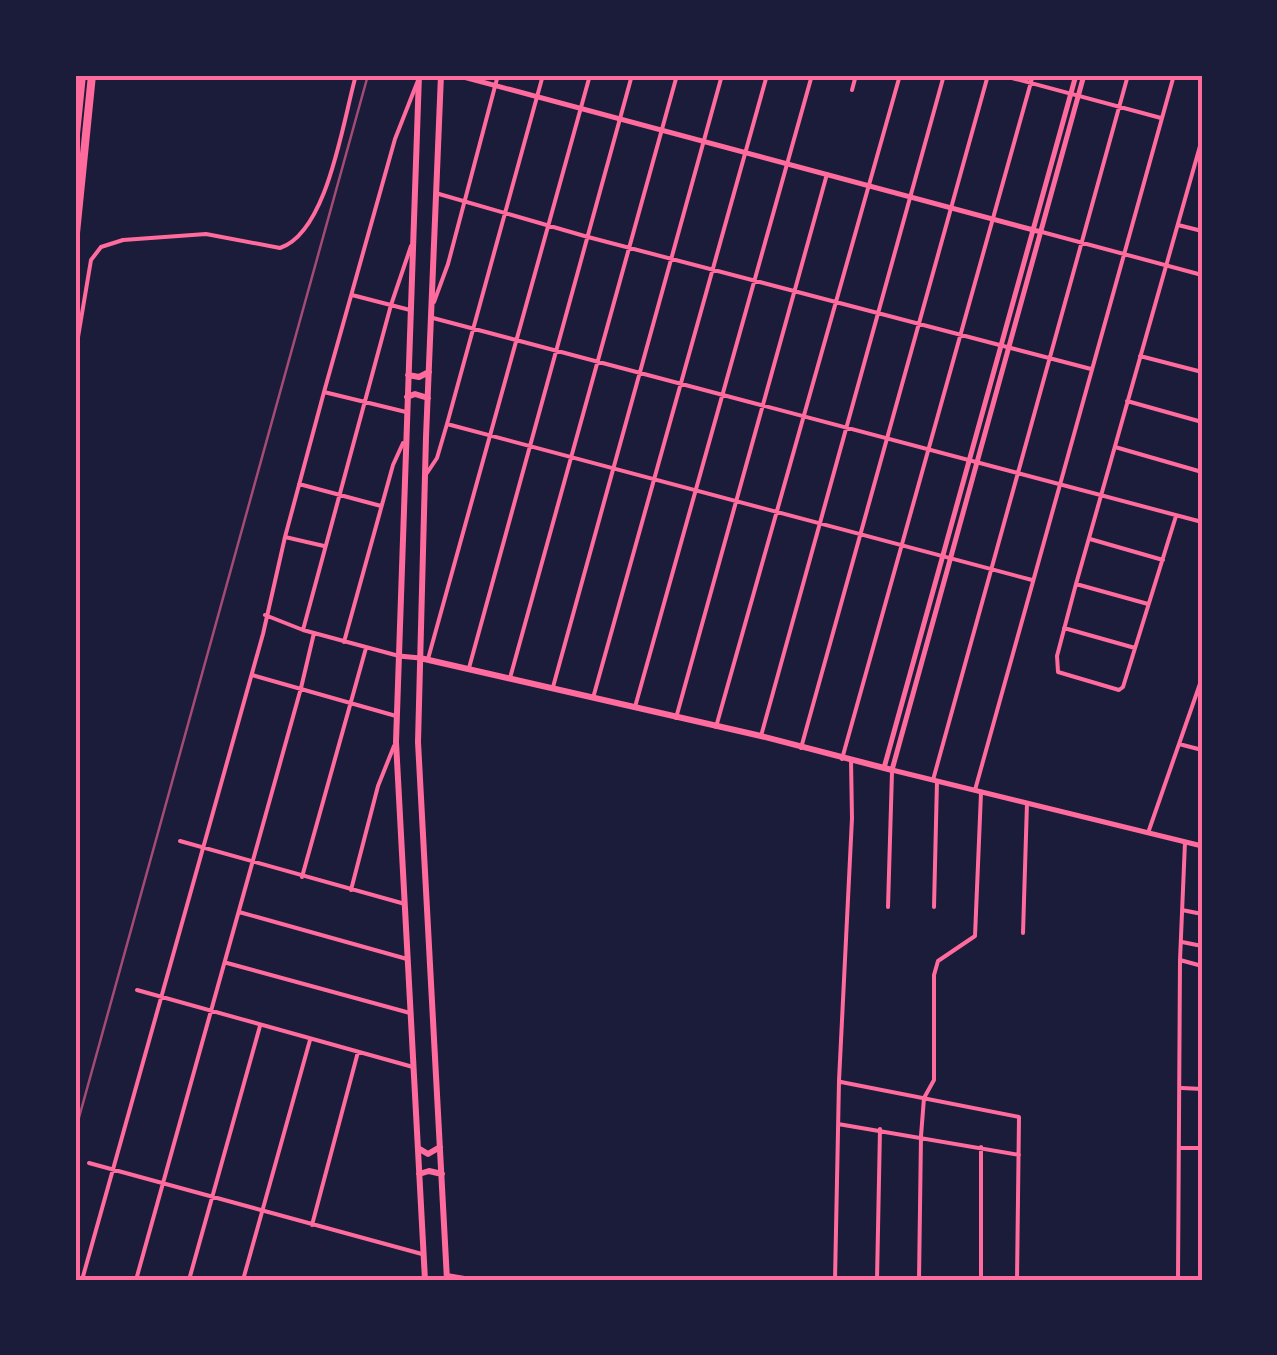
<svg xmlns="http://www.w3.org/2000/svg" width="1277" height="1355" viewBox="0 0 1277 1355" font-family="Poppins,sans-serif">
<style>
.lines{fill:none;stroke-linecap:round;stroke-linejoin:round}
.minor{stroke:#ff6b9d;stroke-width:4}
.tertiary{stroke:#ff6b9d;stroke-width:5}
.secondary{stroke:#ff6b9d;stroke-width:6}
.motorway{stroke:#ff6b9d;stroke-width:8}
.rail{stroke:#a44b75;stroke-width:2.5}
.neatline{fill:none;stroke:#ff6b9d;stroke-width:4}
</style>
<rect width="100%" height="100%" fill="#1b1b3a"/>
<g class="lines">
<!-- minor -->
<path class="minor" d="M 1001,75 L 1161,118
M 852,90 L 856,75
M 439,194 L 588,237 L 1091,369
M 1178,225 L 1202,231
M 1042,232 L 1202,275
M 352,295 L 410,310
M 434,302 L 448,264 L 498,75
M 433,318 L 1202,522
M 75,355 L 91,260 L 101,247 L 123,240 L 206,234 L 280,248 C 328,232 343,120 356,75
M 1140,356 L 1202,372
M 324,392 L 406,412
M 1127,401 L 1202,422
M 447,424 L 1032,580
M 1115,447 L 1202,472
M 427,473 L 437,458 L 447,424 L 543,75
M 299,484 L 381,506
M 1176,516 L 1123,687 L 1119,690 L 1058,672 L 1057,656 L 1076,584 L 1202,139
M 285,537 L 324,546
M 1090,539 L 1163,560
M 1076,584 L 1148,604
M 265,615 L 303,630 L 399,656
M 1064,628 L 1135,648
M 303,630 L 391,305 L 411,246
M 344,642 L 393,465 L 403,443
M 428,659 L 590,75
M 469,668 L 632,75
M 252,675 L 396,716
M 510,678 L 677,75
M 553,687 L 722,75
M 593,698 L 767,75
M 635,707 L 812,75
M 676,718 L 827,174
M 716,727 L 900,75
M 761,736 L 944,75
M 1179,744 L 1202,750
M 801,748 L 988,75
M 842,759 L 1033,75
M 933,780 L 1128,75
M 975,790 L 1174,75
M 1148,833 L 1202,678
M 180,841 L 405,904
M 302,877 L 366,648
M 351,890 L 378,786 L 394,746
M 888,907 L 892,772
M 934,907 L 937,781
M 1182,910 L 1202,914
M 239,912 L 407,959
M 1023,933 L 1027,803
M 1182,942 L 1202,946
M 1180,960 L 1202,966
M 227,963 L 410,1013
M 137,990 L 413,1067
M 841,1082 L 1019,1117 L 1017,1280
M 1182,1088 L 1202,1089
M 838,1124 L 1019,1155
M 1180,1148 L 1202,1148
M 89,1163 L 422,1254
M 312,1225 L 358,1052
M 447,1275 L 476,1280
M 82,1280 L 263,634 L 285,537 L 324,392 L 395,139 L 417,83
M 136,1280 L 301,688 L 314,633
M 189,1280 L 260,1026
M 243,1280 L 310,1040
M 835,1280 L 839,1081 L 852,818 L 851,760
M 877,1280 L 880,1129
M 919,1280 L 921,1136 L 924,1098 L 934,1080 L 934,975 L 938,961 L 975,936 L 981,793
M 981,1280 L 981,1147
M 1178,1280 L 1180,960 L 1185,842"/>
<!-- tertiary -->
<path class="tertiary" d="M 456,75 L 1041,232
M 1084,75 L 892,770 L 1202,846
M 399,656 L 420,658
M 884,768 L 1076,75"/>
<!-- secondary -->
<path class="secondary" d="M 419,75 L 396,742 L 425,1280
M 441,75 L 426,437 L 418,742 L 447,1280
M 408,375 L 419,377 L 429,372
M 407,397 L 415,394 L 428,398
M 420,658 L 761,736 L 892,770
M 418,1148 L 428,1154 L 440,1147
M 419,1174 L 429,1171 L 442,1174"/>
<!-- motorway -->
<path class="motorway" d="M 75,144 L 82,75
M 75,243 L 92,75"/>
<!-- rail -->
<path class="rail" d="M 75,1132 L 368,75"/>
</g>
<!-- border -->
<rect width="1277" height="1355" fill="none" stroke="#1b1b3a" stroke-width="155"/>
<rect x="78" y="78" width="1122" height="1200" class="neatline"/>
</svg>
